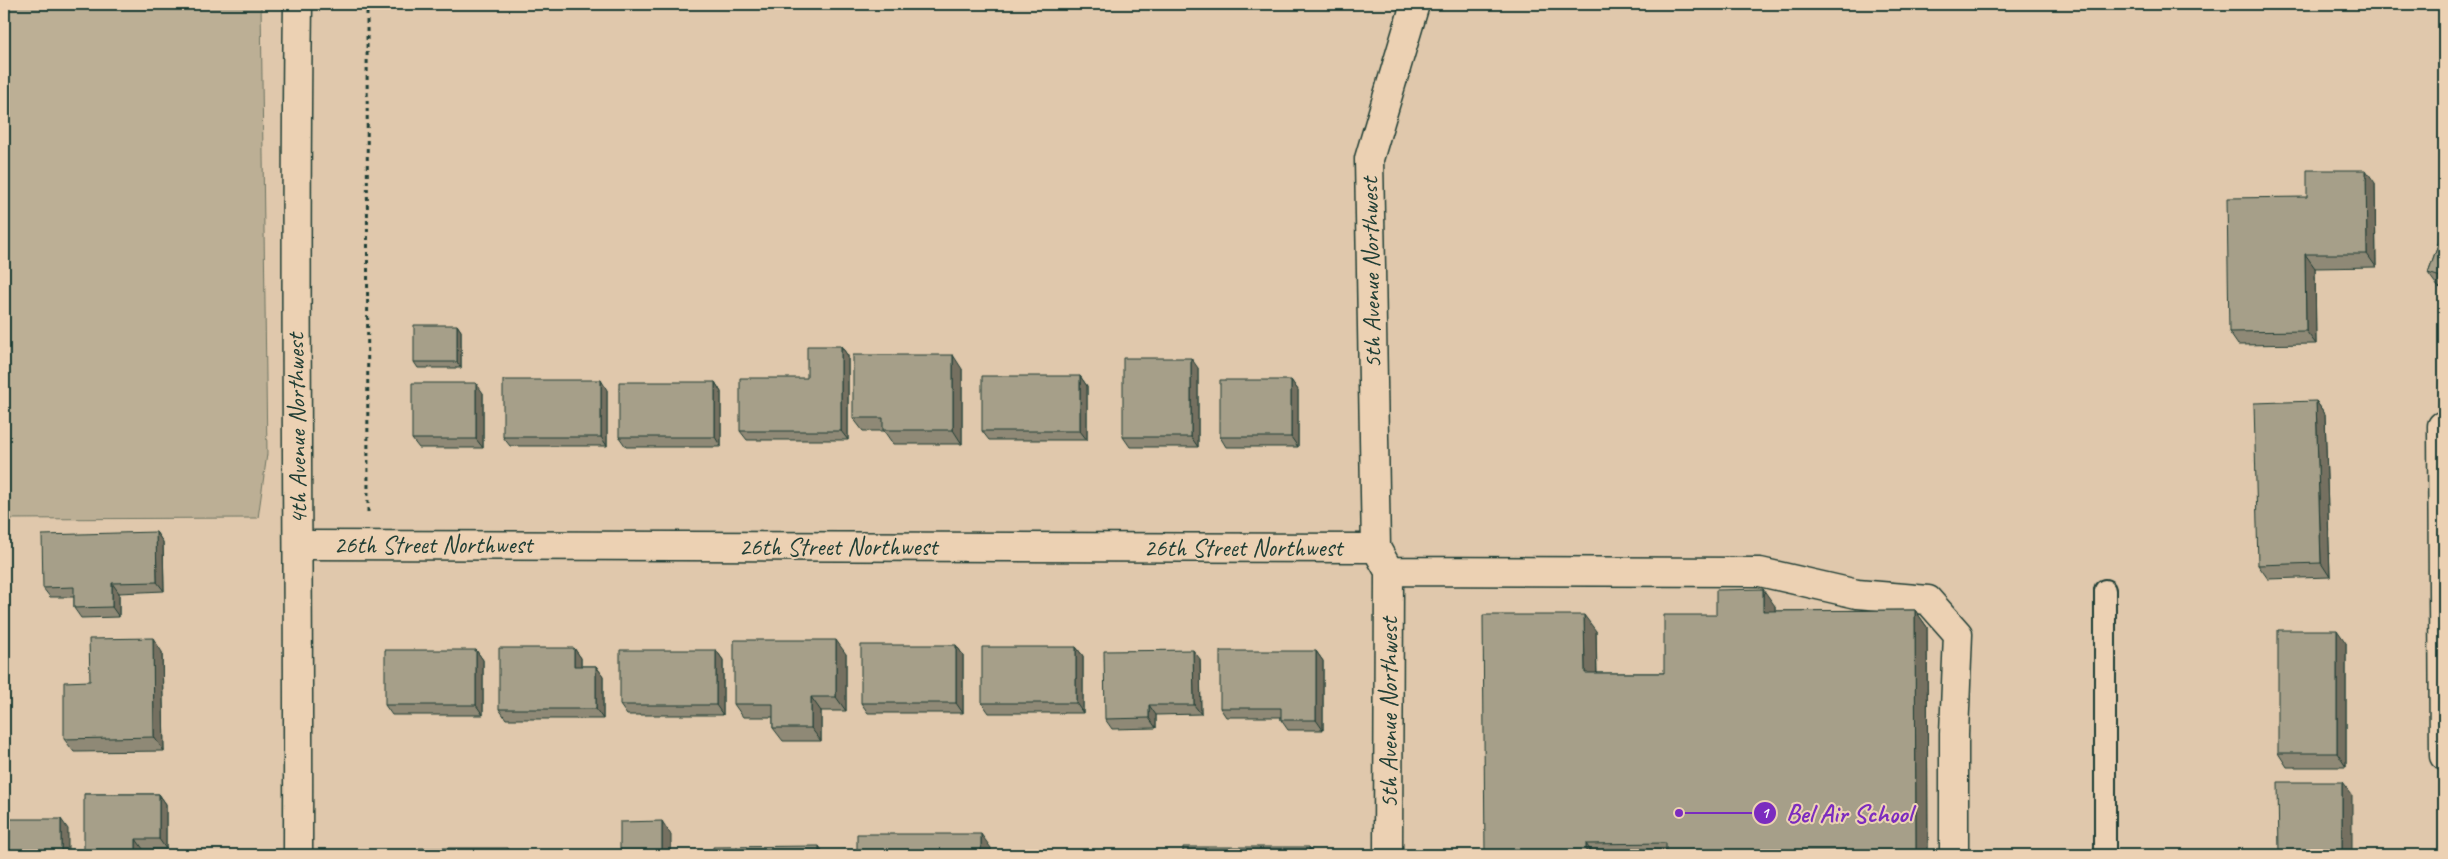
<svg xmlns="http://www.w3.org/2000/svg" width="2448" height="859" viewBox="0 0 2448 859" font-family="Caveat,sans-serif">
<style>
.green{fill:#bcaf95;stroke:#6e7664}
.lines{fill:none;stroke-linecap:round;stroke-linejoin:round}
.service-casing{stroke:#1f3d34;stroke-width:24}
.minor-casing{stroke:#1f3d34;stroke-width:31}
.secondary-casing{stroke:#1f3d34;stroke-width:31}
.path{stroke:#1f3d34;stroke-width:3;stroke-dasharray:4 4;stroke-linecap:butt}
.service{stroke:#ecd1b3;stroke-width:20}
.minor{stroke:#ecd1b3;stroke-width:28}
.secondary{stroke:#ecd1b3;stroke-width:28}
.wall{fill:#8f8976;stroke:#1f3d34}
.shaded-wall{fill:#746f60;stroke:#1f3d34}
.building{fill:#a69f89;stroke:#1f3d34}
.labels{text-anchor:middle;dominant-baseline:central;stroke-width:4;stroke-linejoin:round;paint-order:stroke}
.street-label{font-size:25px;fill:#1f3d34;stroke:#ecd1b3}
.leader{fill:none;stroke:#7b2cbf;stroke-width:2}
.callout-dot{fill:#7b2cbf;stroke:#ecd1b3;stroke-width:2}
.mark-label{font-size:15px;text-anchor:middle;font-weight:bold;fill:#fff}
.callout-label{font-size:26px;text-anchor:middle;font-weight:bold;fill:#7b2cbf;stroke:#ecd1b3;stroke-width:4;stroke-linejoin:round;paint-order:stroke}
</style>
<rect width="100%" height="100%" fill="#e0c8ac"/>
<filter id="ink" filterUnits="userSpaceOnUse"><feTurbulence type="fractalNoise" baseFrequency=".02" numOctaves="2"/><feDisplacementMap in="SourceGraphic" scale="10" xChannelSelector="R" yChannelSelector="G"/><feConvolveMatrix kernelMatrix="1 2 1 2 8 2 1 2 1" color-interpolation-filters="sRGB"/></filter>
<g filter="url(#ink)">
<!-- green -->
<path class="green" d="M 4,4 L 261,4 L 267,454 L 258,518 L 4,519 Z"/>
<g class="lines">
<defs>
<path id="service" d="M 2105,590 L 2105,855"/>
<path id="minor" d="M 1415,4 L 1369,159 L 1376,548 L 1389,571 L 1760,572 L 1857,594 L 1928,600 L 1958,634 L 1954,734 L 1954,855
M 2442,426 L 2444,756
M 299,545 L 1376,548
M 1388,855 L 1389,571"/>
<path id="secondary" d="M 298,855 C 299,571 294,288 298,4"/>
</defs>
<!-- service casing -->
<use href="#service" class="service-casing"/>
<!-- minor casing -->
<use href="#minor" class="minor-casing"/>
<!-- secondary casing -->
<use href="#secondary" class="secondary-casing"/>
<!-- path -->
<path class="path" d="M 367,4 L 368,512"/>
<!-- service -->
<use href="#service" class="service"/>
<!-- minor -->
<use href="#minor" class="minor"/>
<!-- secondary -->
<use href="#secondary" class="secondary"/>
</g>
<!-- wall -->
<path class="wall" d="M 2375,183 L 2376,267 L 2315,268 L 2316,344 L 2238,345 L 2229,332 L 2307,197 Z
M 2444,227 L 2444,289 L 2438,287 L 2428,273 Z
M 457,325 L 461,331 L 461,368 L 418,368 L 414,362 Z
M 841,346 L 848,356 L 848,440 L 747,440 L 740,431 L 807,378 Z
M 1198,368 L 1198,447 L 1130,447 L 1123,437 Z
M 962,369 L 962,444 L 893,444 L 884,431 L 863,431 L 853,418 Z
M 1080,376 L 1087,386 L 1087,440 L 989,440 L 982,431 Z
M 1291,380 L 1298,390 L 1298,447 L 1226,447 L 1220,437 Z
M 715,382 L 721,392 L 721,447 L 626,447 L 619,437 Z
M 607,390 L 607,446 L 510,446 L 503,437 Z
M 483,393 L 483,448 L 419,448 L 412,439 Z
M 2316,401 L 2325,414 L 2330,577 L 2268,579 L 2258,565 Z
M 156,532 L 163,542 L 164,591 L 119,593 L 119,617 L 81,618 L 74,608 L 74,597 L 50,597 L 43,588 Z
M 1775,606 L 1775,611 L 1915,610 L 1927,627 L 1928,855 L 1485,855 L 1596,631 L 1597,673 L 1664,673 L 1716,615 Z
M 2346,643 L 2346,767 L 2287,767 L 2278,753 Z
M 956,645 L 963,655 L 963,713 L 868,713 L 861,703 Z
M 1076,647 L 1083,656 L 1083,713 L 989,713 L 982,703 Z
M 574,648 L 581,658 L 581,666 L 596,666 L 603,676 L 603,719 L 506,719 L 499,709 Z
M 476,650 L 483,660 L 483,715 L 392,715 L 385,705 Z
M 716,650 L 723,660 L 723,715 L 627,715 L 620,705 Z
M 1316,651 L 1323,661 L 1323,730 L 1288,730 L 1281,720 L 1281,717 L 1226,717 L 1220,708 Z
M 162,652 L 164,751 L 74,752 L 64,739 L 90,681 Z
M 846,654 L 846,711 L 821,711 L 821,741 L 783,741 L 773,728 L 773,717 L 743,717 L 734,704 Z
M 1200,659 L 1201,714 L 1156,715 L 1156,728 L 1112,729 L 1105,719 Z
M 84,794 L 159,794 L 166,804 L 166,849 L 143,849 L 143,855 Z"/>
<!-- shaded-wall -->
<path class="shaded-wall" d="M 2366,170 L 2375,183 L 2376,267 L 2367,254 Z
M 2305,254 L 2315,268 L 2316,344 L 2306,331 Z
M 457,325 L 461,331 L 461,368 L 457,362 Z
M 841,346 L 848,356 L 848,440 L 841,431 Z
M 953,355 L 962,369 L 962,444 L 953,430 Z
M 1191,358 L 1198,368 L 1198,447 L 1191,437 Z
M 1080,376 L 1087,386 L 1087,440 L 1080,431 Z
M 601,380 L 607,390 L 607,446 L 601,437 Z
M 1291,380 L 1298,390 L 1298,447 L 1291,437 Z
M 715,382 L 721,392 L 721,447 L 715,437 Z
M 476,383 L 483,393 L 483,448 L 476,439 Z
M 2316,401 L 2325,414 L 2330,577 L 2321,563 Z
M 156,532 L 163,542 L 164,591 L 157,582 Z
M 112,583 L 119,593 L 119,617 L 112,607 Z
M 1763,589 L 1775,606 L 1775,628 L 1763,611 Z
M 1915,610 L 1927,627 L 1928,855 L 1916,855 Z
M 1584,615 L 1596,631 L 1597,690 L 1585,673 Z
M 2337,630 L 2346,643 L 2346,767 L 2337,753 Z
M 153,638 L 162,652 L 164,751 L 154,737 Z
M 836,640 L 846,654 L 846,711 L 836,697 Z
M 956,645 L 963,655 L 963,713 L 956,703 Z
M 1076,647 L 1083,656 L 1083,713 L 1076,703 Z
M 574,648 L 581,658 L 581,676 L 574,666 Z
M 476,650 L 483,660 L 483,715 L 476,705 Z
M 716,650 L 723,660 L 723,715 L 716,705 Z
M 1193,650 L 1200,659 L 1201,714 L 1194,705 Z
M 1316,651 L 1323,661 L 1323,730 L 1316,720 Z
M 596,666 L 603,676 L 603,719 L 596,709 Z
M 811,697 L 821,711 L 821,741 L 811,728 Z
M 1149,705 L 1156,715 L 1156,728 L 1149,718 Z
M 2342,782 L 2352,795 L 2352,855 L 2342,855 Z
M 159,794 L 166,804 L 166,849 L 159,839 Z
M 61,819 L 68,829 L 68,855 L 61,855 Z
M 662,821 L 671,835 L 671,855 L 662,855 Z
M 981,834 L 991,848 L 991,855 L 981,855 Z
M 136,839 L 143,849 L 143,855 L 136,855 Z
M 1586,844 L 1594,855 L 1586,855 Z
M 819,846 L 825,855 L 819,855 Z
M 1309,847 L 1315,855 L 1309,855 Z
M 508,848 L 513,855 L 508,855 Z"/>
<!-- building -->
<path class="building" d="M 2307,170 L 2366,170 L 2367,254 L 2305,254 L 2306,331 L 2229,332 L 2227,198 L 2307,197 Z
M 2444,227 L 2444,278 L 2428,273 Z
M 414,325 L 457,325 L 457,362 L 414,362 Z
M 807,346 L 841,346 L 841,431 L 740,431 L 740,378 L 807,378 Z
M 853,355 L 953,355 L 953,430 L 883,430 L 883,418 L 853,418 Z
M 1123,358 L 1191,358 L 1191,437 L 1123,437 Z
M 982,376 L 1080,376 L 1080,431 L 982,431 Z
M 503,380 L 601,380 L 601,437 L 503,437 Z
M 1220,380 L 1291,380 L 1291,437 L 1220,437 Z
M 619,382 L 715,382 L 715,437 L 619,437 Z
M 412,383 L 476,383 L 476,439 L 412,439 Z
M 2316,401 L 2321,563 L 2258,565 L 2254,403 Z
M 156,532 L 157,582 L 112,583 L 112,607 L 74,608 L 74,587 L 43,588 L 42,535 Z
M 1763,589 L 1763,611 L 1915,610 L 1916,855 L 1666,855 L 1666,843 L 1586,844 L 1586,855 L 1485,855 L 1483,615 L 1584,615 L 1585,673 L 1664,673 L 1664,615 L 1716,615 L 1716,590 Z
M 2278,630 L 2337,630 L 2337,753 L 2278,753 Z
M 153,638 L 154,737 L 64,739 L 64,682 L 90,681 L 89,639 Z
M 734,640 L 836,640 L 836,697 L 811,697 L 811,728 L 773,728 L 773,704 L 734,704 Z
M 861,645 L 956,645 L 956,703 L 861,703 Z
M 982,647 L 1076,647 L 1076,703 L 982,703 Z
M 499,648 L 574,648 L 574,666 L 596,666 L 596,709 L 499,709 Z
M 385,650 L 476,650 L 476,705 L 385,705 Z
M 620,650 L 716,650 L 716,705 L 620,705 Z
M 1193,650 L 1194,705 L 1149,705 L 1149,718 L 1105,719 L 1104,651 Z
M 1220,651 L 1316,651 L 1316,720 L 1281,720 L 1281,708 L 1220,708 Z
M 2278,782 L 2342,782 L 2342,855 L 2279,855 Z
M 84,794 L 159,794 L 159,839 L 136,839 L 136,855 L 84,855 Z
M 4,819 L 61,819 L 61,855 L 4,855 Z
M 662,821 L 662,855 L 546,855 L 546,851 L 620,850 L 620,822 Z
M 857,834 L 981,834 L 981,855 L 857,855 Z
M 819,846 L 819,855 L 713,855 L 713,847 Z
M 1183,847 L 1309,847 L 1309,855 L 1183,855 Z
M 419,848 L 508,848 L 508,855 L 419,855 Z"/>
</g>
<g class="labels">
<!-- street labels -->
<g class="street-label">
<text transform="translate(1371 273) rotate(-91)">5th Avenue Northwest</text>
<text transform="translate(297 429) rotate(-91)">4th Avenue Northwest</text>
<text x="433" y="545">26th Street Northwest</text>
<text x="838" y="547">26th Street Northwest</text>
<text x="1243" y="548">26th Street Northwest</text>
<text transform="translate(1389 713) rotate(-90)">5th Avenue Northwest</text>
</g>
</g>
<!-- callouts -->
<path class="leader" d="M1679 813L1765 813"/>
<g class="callout-dot">
<circle cx="1679" cy="813" r="5"/>
<circle cx="1765" cy="813" r="12"/>
</g>
<g class="mark-label">
<text x="1765" y="818">1</text>
</g>
<g class="callout-label">
<text x="1849" y="822">Bel Air School</text>
</g>
<!-- margin -->
<rect width="2448" height="859" fill="none" stroke="#ecd1b3" stroke-width="20"/>
<rect x="10" y="10" width="2428" height="839" fill="none" stroke="#1f3d34" stroke-width="2" filter="url(#ink)"/>
</svg>
